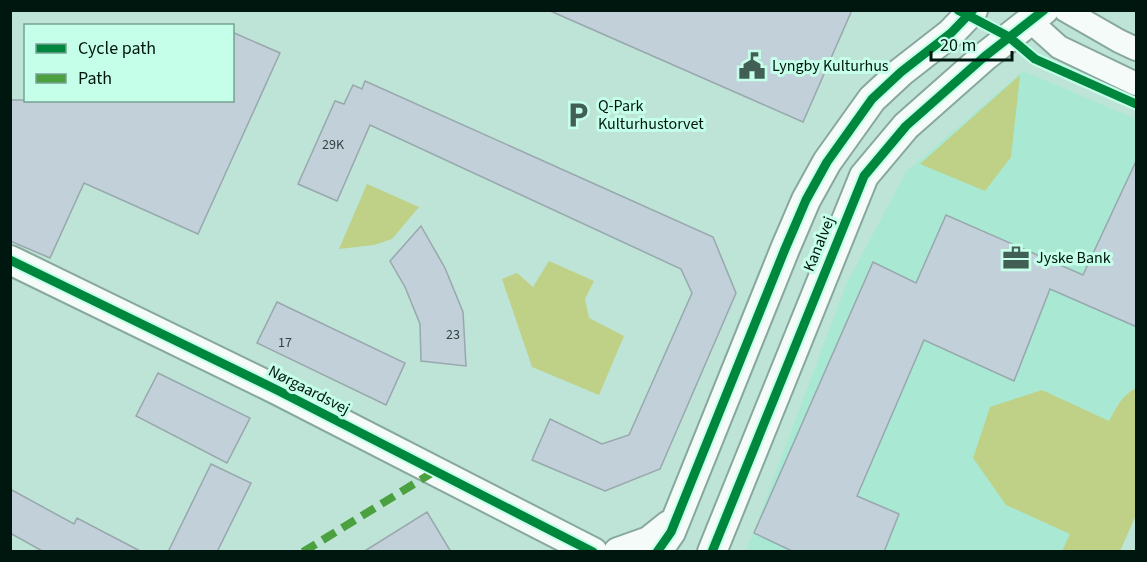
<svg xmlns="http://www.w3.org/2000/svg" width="1147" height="562" viewBox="0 0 1147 562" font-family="'Source Sans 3',sans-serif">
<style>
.built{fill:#a9e8d3}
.green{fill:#bed187}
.building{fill:#c1d0d9;stroke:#98a8ac;stroke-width:1.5}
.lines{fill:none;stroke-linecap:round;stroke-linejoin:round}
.minor-casing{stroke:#88a89d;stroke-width:26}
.tertiary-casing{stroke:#88a89d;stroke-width:32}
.minor{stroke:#f5fbf9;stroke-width:22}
.tertiary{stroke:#f5fbf9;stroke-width:28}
.quiet{stroke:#4ba13f;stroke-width:8;stroke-dasharray:15 8;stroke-linecap:butt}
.cycleway-casing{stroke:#c5ffea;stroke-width:13}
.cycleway{stroke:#00873e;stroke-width:9}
.labels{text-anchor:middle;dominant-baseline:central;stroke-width:6;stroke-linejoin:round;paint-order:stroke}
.number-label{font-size:14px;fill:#304542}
.poi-label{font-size:16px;fill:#00170f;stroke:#c5ffea;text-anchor:start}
.street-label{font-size:16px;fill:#00170f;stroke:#c5ffea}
</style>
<rect width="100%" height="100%" fill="#bde4d6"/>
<!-- built -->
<path class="built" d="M 1023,71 L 1136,119 L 1136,388 L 1130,391 L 1117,405 L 1109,421 L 1042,390 L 1006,505 L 1070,534 L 1062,551 L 746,552 L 846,285 L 906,172 Z"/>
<!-- green -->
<path class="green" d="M 1020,75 L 1011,157 L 985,191 L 920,164 Z
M 367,184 L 419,207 L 392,239 L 374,245 L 339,249 Z
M 549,261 L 594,281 L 585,299 L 589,318 L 624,336 L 599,395 L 532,367 L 502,279 L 517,273 L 533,287 Z
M 1136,388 L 1136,515 L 1120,551 L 1062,551 L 1070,534 L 1006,505 L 973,458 L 990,407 L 1042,390 L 1109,421 C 1116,408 1122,395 1136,388 Z"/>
<!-- building -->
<path class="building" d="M 548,10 L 852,10 L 803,122 Z
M 232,32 L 280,53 L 198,234 L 84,183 L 50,258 L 10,241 L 10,100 L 232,100 Z
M 365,81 L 713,237 L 736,293 L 660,469 L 605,491 L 532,460 L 550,419 L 602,444 L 629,435 L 692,293 L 681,269 L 370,125 L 337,201 L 298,184 L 335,101 L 344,104 L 353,85 L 362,89 Z
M 1137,159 L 1137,327 L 1050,289 L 1014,381 L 924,340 L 857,496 L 899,514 L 884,552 L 794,552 L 754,533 L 873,262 L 916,283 L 946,215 L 1083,275 Z
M 421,226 L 445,268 L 463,312 L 466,366 L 421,361 L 420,324 L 405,287 L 390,261 Z
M 277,302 L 405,363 L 386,405 L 257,343 Z
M 158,373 L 250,418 L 227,463 L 136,416 Z
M 211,464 L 251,483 L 217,552 L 168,552 Z
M 10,489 L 74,524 L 77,518 L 142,552 L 44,552 L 10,533 Z
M 427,512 L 451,552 L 363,552 Z"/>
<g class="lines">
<defs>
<path id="minor" d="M 1065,10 L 1119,41 L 1136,49
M 1029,20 L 1059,47 L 1136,84"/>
<path id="tertiary" d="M 10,260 L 277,390 L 593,552
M 618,552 L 649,541 L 669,525
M 657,552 L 671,532 L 785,249 L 806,200 L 827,162 L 872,99 L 901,72 L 951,33 L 973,10
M 712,552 L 864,176 L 906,126 L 984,57 L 1044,10"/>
</defs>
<!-- minor casing -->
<use href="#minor" class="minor-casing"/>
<!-- tertiary casing -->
<use href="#tertiary" class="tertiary-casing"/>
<!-- minor -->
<use href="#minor" class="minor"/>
<!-- tertiary -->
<use href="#tertiary" class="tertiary"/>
<!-- quiet -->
<path class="quiet" d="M 303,552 L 435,471"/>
<defs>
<path id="cycleway" d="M 958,10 L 1009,37 L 1035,59 L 1136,104
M 10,260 L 277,390 L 593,552
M 657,552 L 671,532 L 785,249 L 806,200 L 827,162 L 872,99 L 901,72 L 951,33 L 973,10
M 712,552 L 864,176 L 906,126 L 984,57 L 1044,10"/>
</defs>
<!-- cycleway casing -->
<use href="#cycleway" class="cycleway-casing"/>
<!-- cycleway -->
<use href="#cycleway" class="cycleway"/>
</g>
<!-- icons -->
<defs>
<symbol id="civic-bare" viewBox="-9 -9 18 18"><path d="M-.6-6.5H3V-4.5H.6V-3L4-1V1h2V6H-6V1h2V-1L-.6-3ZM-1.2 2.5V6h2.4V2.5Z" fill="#425f55" stroke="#c5ffea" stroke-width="2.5" paint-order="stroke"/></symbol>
<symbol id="parking-bare" viewBox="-9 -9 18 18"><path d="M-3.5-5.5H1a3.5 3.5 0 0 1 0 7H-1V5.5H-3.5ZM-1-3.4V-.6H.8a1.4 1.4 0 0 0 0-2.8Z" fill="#425f55" stroke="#c5ffea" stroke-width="2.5" paint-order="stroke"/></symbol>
<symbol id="office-bare" viewBox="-9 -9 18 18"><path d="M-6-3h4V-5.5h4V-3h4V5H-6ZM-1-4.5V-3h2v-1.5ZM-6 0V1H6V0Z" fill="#425f55" stroke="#c5ffea" stroke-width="2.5" paint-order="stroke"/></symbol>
</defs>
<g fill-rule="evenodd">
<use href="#civic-bare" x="733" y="47" width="38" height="38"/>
<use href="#parking-bare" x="559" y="96" width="38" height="38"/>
<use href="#office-bare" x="997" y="239" width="38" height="38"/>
</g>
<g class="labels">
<!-- number labels -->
<g class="number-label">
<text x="333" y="145">29K</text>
<text x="453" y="335">23</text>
<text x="285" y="343">17</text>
</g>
<!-- poi labels -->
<g class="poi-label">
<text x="772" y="66">Lyngby Kulturhus</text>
<text x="598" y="106">Q-Park<tspan x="598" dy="18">Kulturhustorvet</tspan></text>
<text x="1036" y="258">Jyske Bank</text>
</g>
<!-- street labels -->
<g class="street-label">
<text transform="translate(819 244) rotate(-68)">Kanalvej</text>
<text transform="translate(309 390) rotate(27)">Nørgaardsvej</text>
</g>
</g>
<!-- border -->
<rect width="1147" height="562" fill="none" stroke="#00170f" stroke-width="24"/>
<!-- legend -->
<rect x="24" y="24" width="210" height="78" fill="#c5ffea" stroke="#76a292" stroke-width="1.5"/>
<rect x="36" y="44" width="30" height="9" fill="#00873e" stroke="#76a292" stroke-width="1.5"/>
<text x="78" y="54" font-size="18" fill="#00170f">Cycle path</text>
<rect x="36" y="74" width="30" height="9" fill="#4ba13f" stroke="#76a292" stroke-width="1.5"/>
<text x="78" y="84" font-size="18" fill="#00170f">Path</text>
<!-- scale -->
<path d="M931 51v9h81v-9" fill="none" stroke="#00170f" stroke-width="3"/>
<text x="940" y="51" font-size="18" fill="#00170f" stroke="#c5ffea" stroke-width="4.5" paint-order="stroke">20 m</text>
</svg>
